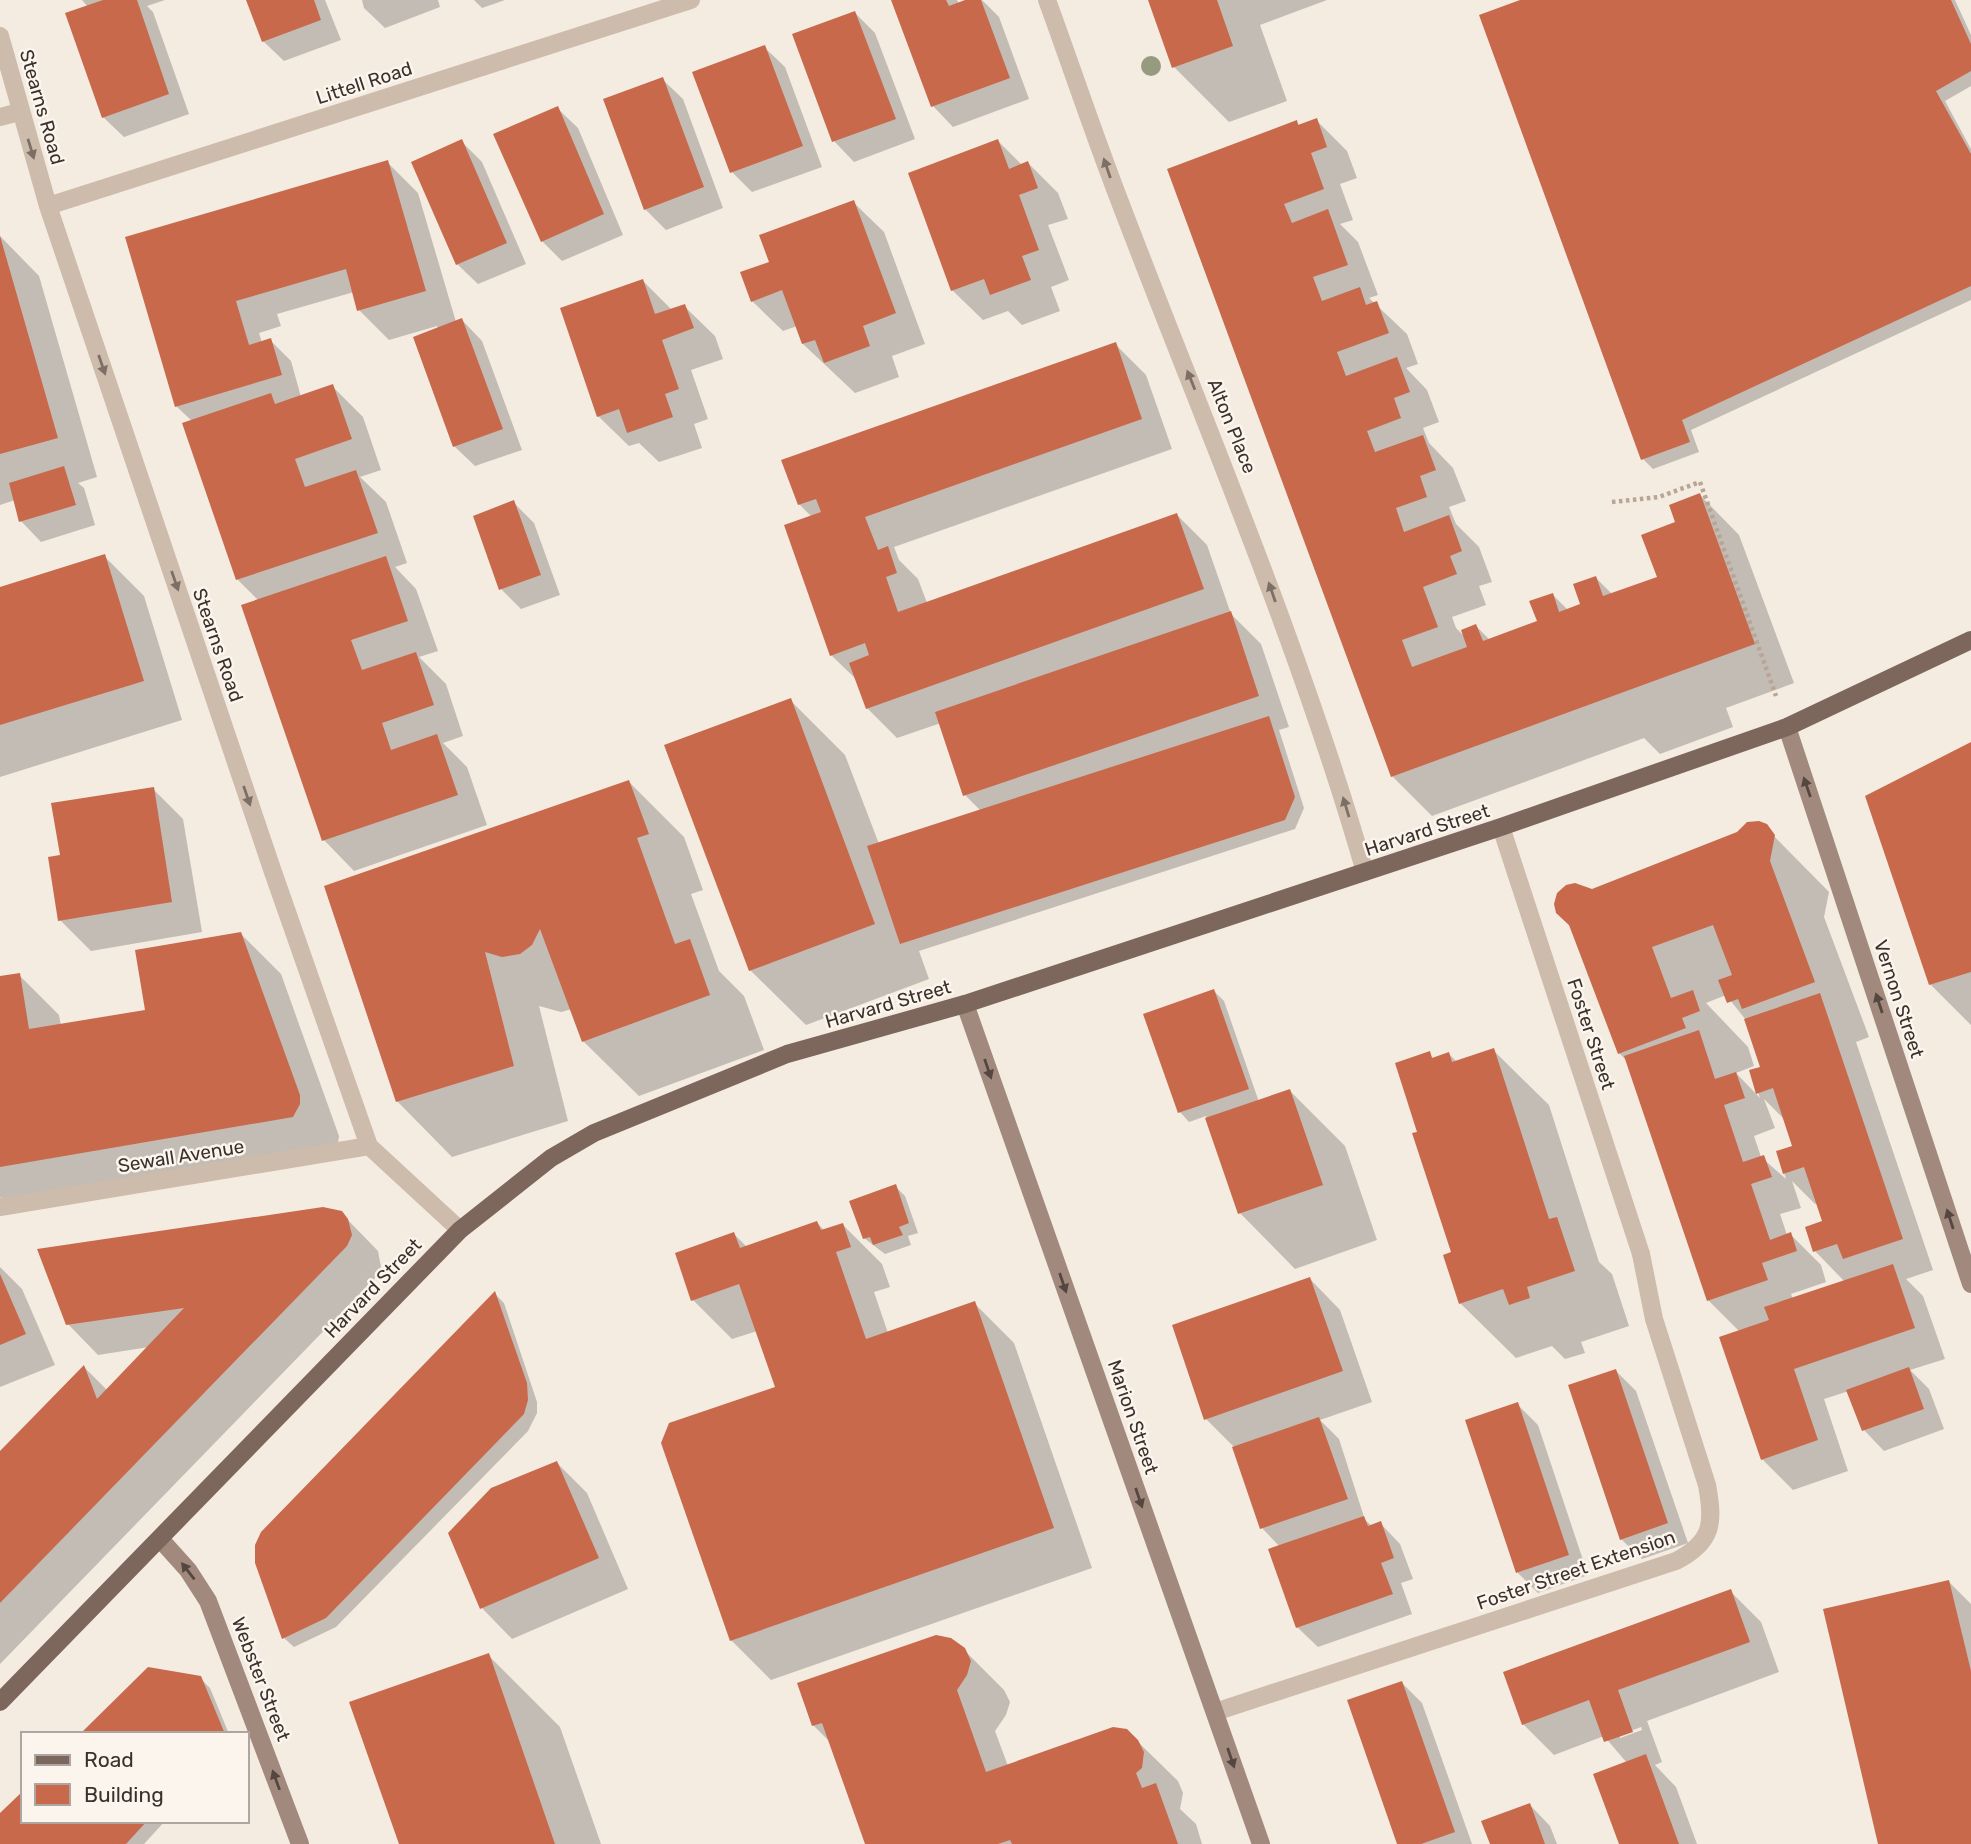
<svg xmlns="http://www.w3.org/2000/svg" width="1971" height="1844" viewBox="0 0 1971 1844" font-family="Rubik,sans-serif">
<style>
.shadow{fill:#0003;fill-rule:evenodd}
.building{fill:#c8694b}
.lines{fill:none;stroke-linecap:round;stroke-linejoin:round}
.path{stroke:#b9a596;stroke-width:4.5;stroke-dasharray:3.5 3.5;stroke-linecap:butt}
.lane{stroke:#cdbbac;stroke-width:18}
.street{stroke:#cdbbac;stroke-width:18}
.secondary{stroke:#a18a7d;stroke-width:18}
.primary{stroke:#7d675c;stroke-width:18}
.tree{fill:#969b7f}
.oneway{fill:#7d6f65}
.oneway2{fill:#544640}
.labels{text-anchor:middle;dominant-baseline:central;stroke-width:5;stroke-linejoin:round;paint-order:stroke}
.street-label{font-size:19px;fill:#3b302b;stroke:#fbf5ee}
</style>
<rect width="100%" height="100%" fill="#f4ebe1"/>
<!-- shadow -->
<path class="shadow" d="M 82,0 L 165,0 L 147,6 L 153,12 L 189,114 L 124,137 L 103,117 L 88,7 Z
M 248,0 L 325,0 L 341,40 L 284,61 L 263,41 Z
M 362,0 L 438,0 L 440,7 L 385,28 L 364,8 Z
M 474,0 L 505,0 L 482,8 Z
M 893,0 L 957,0 L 959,4 L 982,0 L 999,17 L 1029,99 L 953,127 L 933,106 Z
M 1150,0 L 1327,0 L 1260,25 L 1287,101 L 1229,122 L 1174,67 Z
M 1525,0 L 1955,0 L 1971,35 L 1971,86 L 1945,101 L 1971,149 L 1971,300 L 1691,430 L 1699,452 L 1653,469 L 1643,459 Z
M 855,13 L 875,33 L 915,139 L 854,162 L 834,141 L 794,35 Z
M 764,47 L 785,67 L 822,167 L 752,192 L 732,172 Z
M 662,79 L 683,99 L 723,208 L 666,230 L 645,209 Z
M 557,108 L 578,128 L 623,235 L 562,261 L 542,241 Z
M 1316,120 L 1347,151 L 1357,178 L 1340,184 L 1353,220 L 1340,224 L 1358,242 L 1378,295 L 1369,298 L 1407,334 L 1418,364 L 1406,368 L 1427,390 L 1439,422 L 1423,428 L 1429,443 L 1453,468 L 1466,501 L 1449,507 L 1456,524 L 1479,547 L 1492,582 L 1479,586 L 1486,605 L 1452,617 L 1456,628 L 1466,638 L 1476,626 L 1490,640 L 1539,622 L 1553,595 L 1568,610 L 1583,605 L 1596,578 L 1613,595 L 1659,578 L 1678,523 L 1700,495 L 1739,535 L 1794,683 L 1726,708 L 1733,727 L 1660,754 L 1644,738 L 1432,816 L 1392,776 L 1169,170 L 1297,122 L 1300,126 Z
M 998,141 L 1022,165 L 1028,163 L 1058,193 L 1068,219 L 1048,225 L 1069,280 L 1051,287 L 1060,311 L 1022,325 L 1008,311 L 983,320 L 952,290 Z
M 462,142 L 482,162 L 526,264 L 478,284 L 457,264 Z
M 387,162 L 418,193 L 456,322 L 462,320 L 482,341 L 522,450 L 475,466 L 454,446 L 437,326 L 389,340 L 359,310 L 354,292 L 277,314 L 281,326 L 259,333 L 262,343 L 270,340 L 291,361 L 301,397 L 332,386 L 363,417 L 381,470 L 360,477 L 386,502 L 407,563 L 395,567 L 416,589 L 438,651 L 419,657 L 446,684 L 463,736 L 443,743 L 467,767 L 487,825 L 354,871 L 324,840 L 259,601 L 237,579 L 192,421 L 176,406 L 153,324 Z
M 853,202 L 884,232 L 925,344 L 892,356 L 899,377 L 855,393 L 803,344 L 797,326 L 783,331 L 752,301 L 771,263 Z
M 0,236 L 39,276 L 97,477 L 78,483 L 84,488 L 95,525 L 41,542 L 21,521 L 15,500 L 0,505 Z
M 643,281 L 672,310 L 684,306 L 715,336 L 723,359 L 691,370 L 708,419 L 694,424 L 702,448 L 659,462 L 639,443 L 629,446 L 598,416 Z
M 1115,344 L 1146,375 L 1172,449 L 894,547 L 899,560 L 918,579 L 927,603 L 1177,515 L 1207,545 L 1231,614 L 1261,644 L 1289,727 L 1279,730 L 1304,808 L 1295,829 L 919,951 L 929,979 L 806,1025 L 750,970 L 790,700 L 845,755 L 879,844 L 981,811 L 965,795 L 941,723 L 897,738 L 867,708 L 858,681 L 831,655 L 812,517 L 799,504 Z
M 513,502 L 534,523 L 560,595 L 521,609 L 501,589 Z
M 104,556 L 144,596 L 182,720 L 0,777 L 0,589 Z
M 1971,744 L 1971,1025 L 1930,984 Z
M 629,782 L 684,837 L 703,890 L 691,894 L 719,971 L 744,996 L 764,1050 L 639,1096 L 583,1041 L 572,1009 L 561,1012 L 539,1006 L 568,1121 L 452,1157 L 397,1101 L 326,887 Z
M 153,789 L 183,819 L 202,932 L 91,951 L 60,920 L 62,856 Z
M 1761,823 L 1829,892 L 1824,917 L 1869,1037 L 1856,1042 L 1933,1270 L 1906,1279 L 1923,1296 L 1945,1359 L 1910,1370 L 1929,1389 L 1944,1429 L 1884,1451 L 1864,1430 L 1849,1391 L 1824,1399 L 1848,1471 L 1793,1490 L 1762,1459 L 1740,1332 L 1708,1300 L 1627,1061 L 1619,1053 L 1573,929 L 1559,915 L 1592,890 ZM 1726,995 L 1746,1020 L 1763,1068 L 1751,1072 L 1760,1098 L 1736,1073 L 1754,1066 L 1748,1047 L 1706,1003 ZM 1764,1099 L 1786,1121 L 1795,1147 L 1778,1152 L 1786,1179 L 1761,1157 L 1754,1136 L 1775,1128 ZM 1792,1181 L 1815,1204 L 1818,1203 L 1824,1222 L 1815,1251 L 1845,1282 L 1793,1299 L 1791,1294 L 1826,1282 L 1821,1265 L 1790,1234 L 1787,1235 L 1780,1214 L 1801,1208 Z
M 241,934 L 281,974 L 339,1136 L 337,1150 L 13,1210 L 0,1197 L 0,978 L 19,975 L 59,1015 L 61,1026 L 147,1012 Z
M 1214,991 L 1224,1001 L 1259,1102 L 1290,1091 L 1345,1146 L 1377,1240 L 1295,1269 L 1240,1213 L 1206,1116 L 1189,1122 L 1180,1112 Z
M 1493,1050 L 1549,1105 L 1599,1262 L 1612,1274 L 1629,1326 L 1581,1342 L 1585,1353 L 1565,1359 L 1552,1346 L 1516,1358 L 1460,1303 L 1453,1253 L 1420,1133 L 1429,1054 L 1434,1059 L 1449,1054 L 1457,1062 Z
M 895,1186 L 905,1196 L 918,1233 L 908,1236 L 911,1245 L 885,1254 L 864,1238 Z
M 341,1213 L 378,1251 L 381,1267 L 377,1276 L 0,1664 L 0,1454 L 84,1367 L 108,1391 L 149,1347 L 98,1355 L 68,1324 Z
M 817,1223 L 825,1231 L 843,1225 L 882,1264 L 890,1287 L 874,1292 L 888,1333 L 974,1303 L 1014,1343 L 1092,1568 L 771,1680 L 731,1640 L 777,1388 L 757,1331 L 732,1339 L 693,1300 L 734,1234 L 747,1247 Z
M 0,1267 L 22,1289 L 55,1365 L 0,1387 Z
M 1310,1279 L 1340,1310 L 1372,1402 L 1320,1420 L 1339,1439 L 1365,1520 L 1372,1526 L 1380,1523 L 1400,1544 L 1413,1579 L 1401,1583 L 1412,1614 L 1318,1647 L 1297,1627 L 1280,1547 L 1262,1528 L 1235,1448 L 1206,1419 Z
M 495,1294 L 504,1303 L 537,1402 L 537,1413 L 528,1431 L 336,1627 L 294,1647 L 284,1638 Z
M 1616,1371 L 1636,1391 L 1688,1543 L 1642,1559 L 1621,1539 Z
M 1517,1404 L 1538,1425 L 1588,1575 L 1538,1593 L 1517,1572 Z
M 557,1463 L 587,1493 L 628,1589 L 512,1639 L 482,1608 Z
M 1949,1582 L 1971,1604 L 1971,1844 L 1880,1844 Z
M 1730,1591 L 1761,1622 L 1779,1672 L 1647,1721 L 1662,1762 L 1655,1765 L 1676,1787 L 1697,1844 L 1621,1844 L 1627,1763 L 1604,1736 L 1554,1755 L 1523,1724 ZM 1641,1727 L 1642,1730 L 1620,1738 L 1620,1735 Z
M 964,1650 L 1004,1690 L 1010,1702 L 1006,1715 L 995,1731 L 1008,1766 L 1137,1741 L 1178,1781 L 1183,1793 L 1180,1809 L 1196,1824 L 1202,1844 L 867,1844 L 830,1742 L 813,1725 Z
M 488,1655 L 560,1727 L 601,1844 L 401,1844 Z
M 200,1678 L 210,1688 L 229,1734 L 83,1734 Z
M 1402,1683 L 1422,1703 L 1472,1844 L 1399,1844 Z
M 1530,1805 L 1550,1826 L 1557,1844 L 1491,1844 Z
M 0,1816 L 23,1821 L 165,1821 L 144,1844 L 0,1844 Z"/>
<!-- building -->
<path class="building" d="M 103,0 L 137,0 L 169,94 L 102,118 L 65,13 Z
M 246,0 L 314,0 L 321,20 L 262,42 Z
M 891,0 L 946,0 L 949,6 L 965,0 L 981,0 L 1010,78 L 931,107 Z
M 1148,0 L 1217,0 L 1233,46 L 1172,68 Z
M 1520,0 L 1951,0 L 1971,44 L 1971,71 L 1936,91 L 1971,154 L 1971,286 L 1682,420 L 1690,442 L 1641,460 L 1479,15 Z
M 855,11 L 896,119 L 832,142 L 792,34 Z
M 765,45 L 803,146 L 730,173 L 692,72 Z
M 663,77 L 704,187 L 644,210 L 603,99 Z
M 558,106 L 604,214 L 541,242 L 493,134 Z
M 1317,118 L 1327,147 L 1311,153 L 1324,189 L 1284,204 L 1292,223 L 1328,209 L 1348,265 L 1313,277 L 1322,301 L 1360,287 L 1366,305 L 1377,301 L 1389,333 L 1337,352 L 1346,376 L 1397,357 L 1410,392 L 1394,398 L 1401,418 L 1367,431 L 1375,452 L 1423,435 L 1436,470 L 1420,476 L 1427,497 L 1396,508 L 1404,532 L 1449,515 L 1462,551 L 1450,556 L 1457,574 L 1423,587 L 1438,627 L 1402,640 L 1412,667 L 1467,647 L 1461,630 L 1476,624 L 1483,641 L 1537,621 L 1529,601 L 1553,593 L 1559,612 L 1580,604 L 1573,584 L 1596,576 L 1603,596 L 1657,577 L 1641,535 L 1675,522 L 1669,505 L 1700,493 L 1755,644 L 1391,777 L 1167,169 L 1297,120 L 1298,125 Z
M 462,139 L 507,243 L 456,265 L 411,162 Z
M 998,139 L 1009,169 L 1028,161 L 1038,188 L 1019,195 L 1039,250 L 1022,256 L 1031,280 L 990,295 L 984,279 L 951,291 L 908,173 Z
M 388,160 L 426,291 L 357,311 L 346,269 L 236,301 L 249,345 L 271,338 L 282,375 L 175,407 L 125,237 Z
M 854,200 L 896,313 L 863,326 L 870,346 L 824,363 L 815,340 L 802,344 L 782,290 L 751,302 L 740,272 L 769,262 L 759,235 Z
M 0,236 L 58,438 L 0,454 Z
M 643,279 L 655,314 L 685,304 L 694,328 L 662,340 L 679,389 L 665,394 L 673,417 L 627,433 L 619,409 L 597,417 L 560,308 Z
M 462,318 L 503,429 L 453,447 L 413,337 Z
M 1116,342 L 1142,419 L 865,517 L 878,550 L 888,546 L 897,573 L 886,577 L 898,612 L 1177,513 L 1204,589 L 866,709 L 849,663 L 869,655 L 865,643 L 830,656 L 784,525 L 821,512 L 816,499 L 798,505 L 781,460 Z
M 333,384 L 352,439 L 295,459 L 305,487 L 356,470 L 378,533 L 236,580 L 182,423 L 271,393 L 275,404 Z
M 64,466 L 76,505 L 19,522 L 9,483 Z
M 514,500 L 541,575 L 499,590 L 473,516 Z
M 105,554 L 144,681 L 0,725 L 0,587 Z
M 386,556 L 408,621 L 351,640 L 362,670 L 416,652 L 434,705 L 382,723 L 391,750 L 437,734 L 458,795 L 322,841 L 241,605 Z
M 1231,611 L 1259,696 L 963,796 L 935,712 Z
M 791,698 L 875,924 L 749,971 L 664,745 Z
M 1269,716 L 1295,797 L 1285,820 L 900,944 L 867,846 Z
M 1971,742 L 1971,972 L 1929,985 L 1865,796 Z
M 629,780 L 649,834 L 637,838 L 675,944 L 690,939 L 710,995 L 582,1042 L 540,929 L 532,945 L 520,954 L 502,957 L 485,952 L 514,1066 L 396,1102 L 324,886 Z
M 154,787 L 172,902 L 58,921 L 48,857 L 60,855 L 51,803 Z
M 1759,821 L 1767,824 L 1775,835 L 1770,861 L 1815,982 L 1742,1009 L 1738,999 L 1727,1003 L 1718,980 L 1732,975 L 1713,925 L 1652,947 L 1671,998 L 1693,990 L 1700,1011 L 1682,1018 L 1686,1028 L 1618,1054 L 1569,925 L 1556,913 L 1554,904 L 1557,893 L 1566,885 L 1575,883 L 1592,889 L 1737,832 L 1747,822 Z
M 241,932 L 300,1095 L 300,1104 L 293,1117 L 0,1167 L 0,976 L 20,973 L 29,1029 L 145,1010 L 135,950 Z
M 1214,989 L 1249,1089 L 1178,1113 L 1143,1014 Z
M 1820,993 L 1903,1239 L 1843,1259 L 1837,1244 L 1813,1252 L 1805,1227 L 1822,1221 L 1804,1167 L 1783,1174 L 1776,1151 L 1792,1146 L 1773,1088 L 1756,1094 L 1749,1070 L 1760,1067 L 1744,1019 Z
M 1699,1030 L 1715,1079 L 1736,1072 L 1745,1098 L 1724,1105 L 1743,1162 L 1764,1155 L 1772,1177 L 1751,1184 L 1770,1240 L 1791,1232 L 1797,1251 L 1762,1263 L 1768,1280 L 1707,1301 L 1624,1056 Z
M 1494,1048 L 1549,1219 L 1557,1217 L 1575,1271 L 1527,1287 L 1530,1298 L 1509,1305 L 1503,1289 L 1459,1304 L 1443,1255 L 1451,1252 L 1412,1133 L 1417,1132 L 1395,1063 L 1430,1051 L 1432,1058 L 1449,1052 L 1452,1062 Z
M 1290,1089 L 1323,1185 L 1238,1214 L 1205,1118 Z
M 896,1184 L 909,1223 L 899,1227 L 903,1235 L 873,1245 L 870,1237 L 863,1239 L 849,1201 Z
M 323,1207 L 342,1211 L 348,1219 L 352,1235 L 347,1246 L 0,1603 L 0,1451 L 84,1365 L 97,1399 L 184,1308 L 66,1325 L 37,1249 Z
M 817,1221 L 821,1230 L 843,1223 L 851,1247 L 836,1252 L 866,1339 L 975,1301 L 1054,1528 L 730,1641 L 661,1443 L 669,1423 L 775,1387 L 739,1284 L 691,1301 L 675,1253 L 734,1232 L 740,1248 Z
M 1893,1264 L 1915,1328 L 1794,1369 L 1818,1440 L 1761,1460 L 1719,1337 L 1769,1320 L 1764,1307 Z
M 0,1274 L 26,1334 L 0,1345 Z
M 1310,1277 L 1343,1371 L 1204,1420 L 1172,1325 Z
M 495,1291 L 527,1383 L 528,1400 L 524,1414 L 326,1618 L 282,1639 L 255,1563 L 255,1545 L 261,1532 Z
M 1909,1367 L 1924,1409 L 1862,1431 L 1846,1390 Z
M 1616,1369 L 1668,1523 L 1620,1540 L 1568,1385 Z
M 1518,1402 L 1569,1555 L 1516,1573 L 1465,1420 Z
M 1319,1417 L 1348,1499 L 1260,1529 L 1232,1447 Z
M 557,1461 L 599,1558 L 480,1609 L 448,1533 L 491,1488 Z
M 1364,1516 L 1368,1526 L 1381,1521 L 1394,1558 L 1381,1563 L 1393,1594 L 1296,1628 L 1268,1549 Z
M 1949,1580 L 1971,1671 L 1971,1844 L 1878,1844 L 1823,1609 Z
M 1731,1589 L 1750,1642 L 1618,1690 L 1633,1732 L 1604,1742 L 1589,1700 L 1522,1725 L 1503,1672 Z
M 936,1635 L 951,1638 L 965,1648 L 971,1661 L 967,1675 L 957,1690 L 986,1772 L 1113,1727 L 1127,1729 L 1138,1740 L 1144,1752 L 1142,1768 L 1136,1773 L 1142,1788 L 1156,1783 L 1178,1844 L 1012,1844 L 1010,1840 L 998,1844 L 865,1844 L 822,1723 L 812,1726 L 797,1683 Z
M 489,1653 L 555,1844 L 399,1844 L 349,1702 Z
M 148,1667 L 201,1676 L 225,1734 L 80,1734 Z
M 1402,1681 L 1455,1832 L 1421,1844 L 1397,1844 L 1347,1700 Z
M 1646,1754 L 1679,1844 L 1619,1844 L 1593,1774 Z
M 23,1791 L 23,1821 L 147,1821 L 126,1844 L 0,1844 L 0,1813 Z
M 1530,1803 L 1545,1844 L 1490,1844 L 1481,1821 Z"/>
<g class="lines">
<!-- path -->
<path class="path" d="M 1612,502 L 1659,497 L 1700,482 L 1776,696"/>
<!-- lane -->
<path class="lane" d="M 0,117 L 19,112
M 1215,1712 L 1676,1561 C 1713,1542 1714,1523 1707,1485 L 1654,1319 L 1641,1254"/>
<!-- street -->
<path class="street" d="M 1047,0 C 1070,63 1091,126 1115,189 C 1201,416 1298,639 1365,872
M 0,36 L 48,206 L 273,872 L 369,1146 L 460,1230
M 48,206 L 691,0
M 1501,827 L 1641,1254
M 0,1207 L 369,1146"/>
<!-- secondary -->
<path class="secondary" d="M 1787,727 L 1971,1284
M 965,1004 L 1261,1844
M 161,1540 L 188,1570 L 208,1601 L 300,1844"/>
<!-- primary -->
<path class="primary" d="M 0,1702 L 460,1230 L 551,1158 L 594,1133 L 787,1054 L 965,1004 L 1501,827 L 1787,727 L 1971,640"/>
</g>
<!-- trees -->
<circle class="tree" cx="1151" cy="66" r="10"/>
<!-- one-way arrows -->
<defs><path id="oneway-solid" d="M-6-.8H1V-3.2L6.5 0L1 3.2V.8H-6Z" transform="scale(1.75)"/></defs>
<g class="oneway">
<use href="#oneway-solid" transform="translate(31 149) rotate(73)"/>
<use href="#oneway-solid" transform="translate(1107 168) rotate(-109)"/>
<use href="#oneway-solid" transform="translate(102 365) rotate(71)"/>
<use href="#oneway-solid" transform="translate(1191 380) rotate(-112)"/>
<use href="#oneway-solid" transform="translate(175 581) rotate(71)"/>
<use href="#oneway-solid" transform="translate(1272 592) rotate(-109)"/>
<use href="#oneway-solid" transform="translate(247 796) rotate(71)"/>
<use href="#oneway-solid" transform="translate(1346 807) rotate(-107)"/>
</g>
<g class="oneway2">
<use href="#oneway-solid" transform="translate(1807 787) rotate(-109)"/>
<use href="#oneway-solid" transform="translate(1879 1003) rotate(-108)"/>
<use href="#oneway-solid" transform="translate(988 1069) rotate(71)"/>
<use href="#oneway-solid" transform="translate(1950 1219) rotate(-108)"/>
<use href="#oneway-solid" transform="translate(1063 1283) rotate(71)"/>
<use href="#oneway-solid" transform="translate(1139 1498) rotate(71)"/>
<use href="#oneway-solid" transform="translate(188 1571) rotate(-128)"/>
<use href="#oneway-solid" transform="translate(1231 1758) rotate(71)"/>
<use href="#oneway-solid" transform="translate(276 1780) rotate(-110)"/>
</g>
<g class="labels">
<!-- street labels -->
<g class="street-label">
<text transform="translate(364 83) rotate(-18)">Littell Road</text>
<text transform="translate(42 107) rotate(74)">Stearns Road</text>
<text transform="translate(1232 426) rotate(68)">Alton Place</text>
<text transform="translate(218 645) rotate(71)">Stearns Road</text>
<text transform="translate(1427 830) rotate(-18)">Harvard Street</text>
<text transform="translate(1899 999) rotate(72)">Vernon Street</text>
<text transform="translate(888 1004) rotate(-16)">Harvard Street</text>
<text transform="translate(1591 1034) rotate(72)">Foster Street</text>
<text transform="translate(181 1156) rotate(-9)">Sewall Avenue</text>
<text transform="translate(373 1288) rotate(-46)">Harvard Street</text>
<text transform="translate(1133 1417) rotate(71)">Marion Street</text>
<text transform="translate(1576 1570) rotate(-19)">Foster Street Extension</text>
<text transform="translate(261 1679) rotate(69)">Webster Street</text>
</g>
</g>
<!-- legend -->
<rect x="21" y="1732" width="228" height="91" fill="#fbf5ee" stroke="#aea6a0" stroke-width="2"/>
<rect x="35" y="1755" width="35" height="10" fill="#7d675c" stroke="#aea6a0" stroke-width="2"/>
<text x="84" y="1767" font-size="21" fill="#3b302b">Road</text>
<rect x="35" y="1784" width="35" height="21" fill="#c8694b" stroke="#aea6a0" stroke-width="2"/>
<text x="84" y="1802" font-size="21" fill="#3b302b">Building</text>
</svg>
